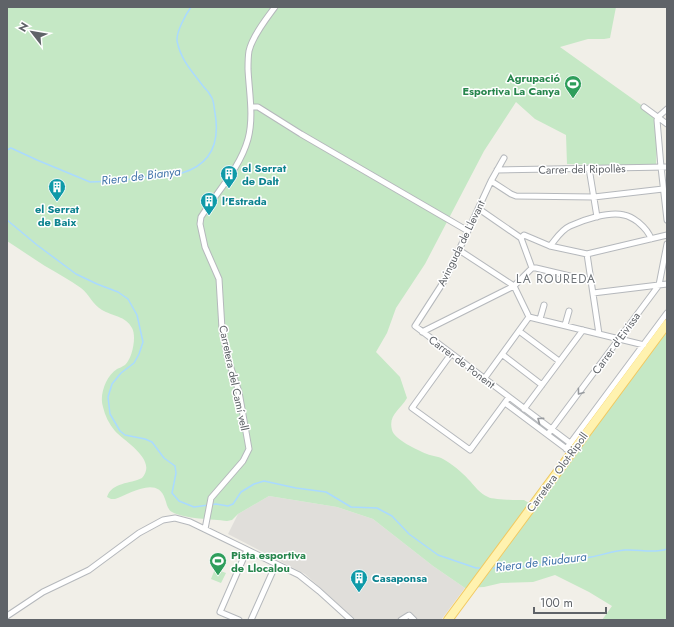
<svg xmlns="http://www.w3.org/2000/svg" width="674" height="627" viewBox="0 0 674 627" font-family="Jost,sans-serif">
<style>
.industrial{fill:#e0deda}
.green{fill:#c5e8c5}
.lines{fill:none;stroke-linecap:round;stroke-linejoin:round}
.stream{stroke:#aadaff;stroke-width:1.5}
.minor-casing{stroke:#b5b8bc;stroke-width:7}
.primary-casing{stroke:#f2c960;stroke-width:10}
.minor{stroke:#fff;stroke-width:5}
.primary{stroke:#fff2af;stroke-width:8}
.oneway{stroke:#979a9d}
.labels{text-anchor:middle;dominant-baseline:central;stroke-width:3;stroke-linejoin:round;paint-order:stroke}
.leisure-label{font-size:11px;font-weight:bold;fill:#27864d;stroke:#fff;text-anchor:end}
.culture-label{font-size:11px;font-weight:bold;fill:#0d838f;stroke:#fff;text-anchor:start}
.street-label{font-size:11px;fill:#5f6368;stroke:#fff}
.water-label{font-size:12px;font-style:italic;fill:#4174aa;stroke:#fff}
.neighbourhood-label{font-size:12px;letter-spacing:1px;fill:#70757a;stroke:#fff}
</style>
<rect width="100%" height="100%" fill="#f1efe8"/>
<!-- industrial -->
<path class="industrial" d="M 269,496 L 337,507 L 373,519 L 433,566 L 465,588 L 441,620 L 418,620 L 409,611 L 396,620 L 356,620 L 305,574 L 228,534 L 238,514 Z"/>
<!-- green -->
<path class="green" d="M 7,7 L 616,7 L 610,38 L 604,39 L 588,39 L 560,47 L 658,117 L 656,167 L 567,164 L 566,135 L 535,119 L 516,102 L 484,151 L 425,264 L 396,308 L 387,333 L 376,352 L 400,377 L 407,398 C 400,410 388,415 392,430 C 394,439 417,450 427,454 C 432,456 438,456 443,459 C 452,464 462,472 468,479 C 474,485 480,494 488,497 C 494,500 516,500 524,500 L 529,503 L 531,503 L 530,501 L 667,317 L 667,620 L 602,620 L 612,606 L 589,592 L 555,575 L 533,582 L 501,583 L 484,587 L 465,588 L 433,566 L 373,519 L 337,507 L 269,496 L 238,514 L 232,520 L 227,521 C 213,519 184,519 172,512 C 167,509 167,504 165,499 C 158,475 129,494 115,499 L 111,499 L 107,497 C 112,482 130,484 142,478 C 158,460 125,442 115,431 C 109,424 105,416 103,407 C 99,395 106,376 117,369 C 119,368 122,367 125,365 C 132,359 137,337 132,328 C 126,316 112,316 102,310 C 93,305 89,294 81,288 C 70,280 57,273 45,266 C 32,258 20,249 7,241 Z
M 215,569 L 226,573 L 221,583 L 211,579 Z"/>
<g class="lines">
<!-- stream -->
<path class="stream" d="M 7,150 L 11,148 L 37,160 L 90,182 L 115,181 L 182,173 C 212,164 220,142 215,113 C 214,108 214,102 212,98 C 210,94 206,89 203,86 C 191,70 181,60 177,41 C 176,32 186,14 191,7
M 7,220 L 37,245 L 76,274 L 97,284 L 118,292 L 128,299 L 137,315 L 143,342 L 139,354 L 134,363 L 121,373 L 112,384 L 108,397 L 110,414 L 120,431 L 125,435 L 145,439 L 152,442 L 164,458 L 175,466 L 176,473 L 172,493 L 179,501 L 194,507 L 216,504 L 228,506 L 233,504 L 241,492 L 254,484 L 264,481 L 296,488 L 326,492 L 351,507 L 377,508 L 392,516 L 409,534 L 438,555 L 476,568 L 483,568
M 491,568 C 524,568 558,563 591,557 C 602,555 613,551 625,550 C 639,549 653,554 667,549"/>
<defs>
<path id="minor" d="M 251,107 L 258,107 L 301,134 L 468,231
M 644,107 L 667,124
M 667,109 L 658,117 L 657,120 L 661,167 L 667,220
M 504,158 L 491,181 L 446,278 L 415,326 L 570,443
M 589,168 L 597,217
M 497,170 L 667,167
M 491,181 L 511,194 L 516,196 L 594,197 L 663,189
M 479,209 L 521,238 L 524,235 L 550,246 L 587,254 L 667,235
M 550,246 C 556,239 561,230 570,226 C 583,220 609,211 624,215 C 629,216 634,219 638,222 C 644,227 649,232 651,239
M 459,250 L 514,286 L 529,317 L 484,379
M 587,254 L 599,334
M 532,268 L 536,268 L 591,281
M 593,293 L 667,284
M 529,317 L 644,345
M 540,319 L 544,305
M 565,325 L 569,311
M 519,331 L 559,361
M 422,332 L 514,286 L 532,268 L 521,238
M 451,354 L 412,408 L 470,450 L 509,397
M 503,355 L 542,385
M 505,403 L 568,450
M 524,409 L 583,330
M 548,434 L 659,285 L 667,244
M 566,449 L 667,313
M 205,529 L 211,498 L 243,461 L 249,449 L 239,392 L 228,359 L 222,329 L 219,279 L 205,247 L 200,224 L 201,217 C 217,192 240,168 248,139 C 254,116 249,92 248,69 C 248,63 248,57 249,51 C 252,37 266,19 275,7
M 7,616 L 43,592 L 89,570 L 139,533 L 163,520 L 175,518 L 190,522 L 299,575 L 319,591 L 351,620
M 239,620 L 220,612 L 247,550
M 251,620 L 276,564
M 401,620 L 409,615 L 414,620"/>
<path id="primary" d="M 448,620 L 667,324"/>
</defs>
<!-- minor casing -->
<use href="#minor" class="minor-casing"/>
<!-- primary casing -->
<use href="#primary" class="primary-casing"/>
<!-- minor -->
<use href="#minor" class="minor"/>
<!-- primary -->
<use href="#primary" class="primary"/>
</g>
<!-- one-way arrows -->
<defs><path id="oneway-chevron" d="M-2-3.5L2.5 0L-2 3.5" fill="none" stroke-width="1.6" stroke-linecap="round" stroke-linejoin="round"/></defs>
<g class="oneway">
<use href="#oneway-chevron" transform="translate(580 392) rotate(127)"/>
<use href="#oneway-chevron" transform="translate(540 420) rotate(-143)"/>
</g>
<!-- icons -->
<defs>
<symbol id="stadium-pin" viewBox="-11 -11 22 30"><path d="M0 17L-7.5 6A9.5 9.5 0 1 1 7.5 6Z" fill="#2e9e5b" stroke="#fff"/><path d="M0-5a6.5 5 0 1 0 0 10a6.5 5 0 1 0 0-10ZM-3.5-1.8h7v3.6h-7Z" fill="#fff"/></symbol>
<symbol id="building-pin" viewBox="-11 -11 22 30"><path d="M0 17L-7.5 6A9.5 9.5 0 1 1 7.5 6Z" fill="#0f9aa8" stroke="#fff"/><path d="M-4-6H4V6H1V3H-1V6H-4ZM-2.5-4.3h1.7v1.8h-1.7ZM.8-4.3h1.7v1.8H.8ZM-2.5-1h1.7V.8h-1.7ZM.8-1h1.7V.8H.8Z" fill="#fff"/></symbol>
</defs>
<g fill-rule="evenodd">
<use href="#stadium-pin" x="563" y="74" width="20" height="27"/>
<use href="#building-pin" x="219" y="164" width="20" height="27"/>
<use href="#building-pin" x="47" y="177" width="20" height="27"/>
<use href="#building-pin" x="199" y="191" width="20" height="27"/>
<use href="#stadium-pin" x="208" y="551" width="20" height="27"/>
<use href="#building-pin" x="349" y="568" width="20" height="27"/>
</g>
<g class="labels">
<!-- leisure labels -->
<g class="leisure-label">
<text x="560" y="78">Agrupació<tspan x="560" dy="13">Esportiva La Canya</tspan></text>
<text x="231" y="555" text-anchor="start">Pista esportiva<tspan x="231" dy="13">de Llocalou</tspan></text>
</g>
<!-- culture labels -->
<g class="culture-label">
<text x="242" y="168">el Serrat<tspan x="242" dy="13">de Dalt</tspan></text>
<text x="222" y="201">l'Estrada</text>
<text x="57" y="209" text-anchor="middle">el Serrat<tspan x="57" dy="13">de Baix</tspan></text>
<text x="372" y="578">Casaponsa</text>
</g>
<!-- street labels -->
<g class="street-label">
<text transform="translate(582 169) rotate(-1)">Carrer del Ripollès</text>
<text transform="translate(461 243) rotate(-64)">Avinguda de Llevant</text>
<text transform="translate(616 343) rotate(-54)">Carrer d'Eivissa</text>
<text transform="translate(462 362) rotate(37)">Carrer de Ponent</text>
<text transform="translate(234 378) rotate(78)">Carretera del Camí vell</text>
<text transform="translate(557 472) rotate(-54)">Carretera Olot-Ripoll</text>
</g>
<!-- water labels -->
<g class="water-label">
<text transform="translate(141 176) rotate(-7)">Riera de Bianya</text>
<text transform="translate(541 562) rotate(-7)">Riera de Riudaura</text>
</g>
<!-- neighbourhood labels -->
<g class="neighbourhood-label">
<text x="556" y="279">LA ROUREDA</text>
</g>
</g>
<!-- border -->
<rect width="674" height="627" fill="none" stroke="#5f6368" stroke-width="16"/>
<!-- north arrow -->
<g transform="translate(32 32) rotate(301)" stroke="#ffffff" stroke-width="3" paint-order="stroke">
<path d="M0-3L7 15L0 10L-7 15Z" fill="#5f6368"/>
<text y="-6" font-size="11" font-weight="bold" text-anchor="middle" fill="#5f6368">N</text>
</g>
<!-- scale -->
<path d="M534 607v6h72v-6" fill="none" stroke="#5f6368" stroke-width="2"/>
<text x="540" y="607" font-size="12" fill="#5f6368" stroke="#ffffff" stroke-width="3" paint-order="stroke">100 m</text>
</svg>
